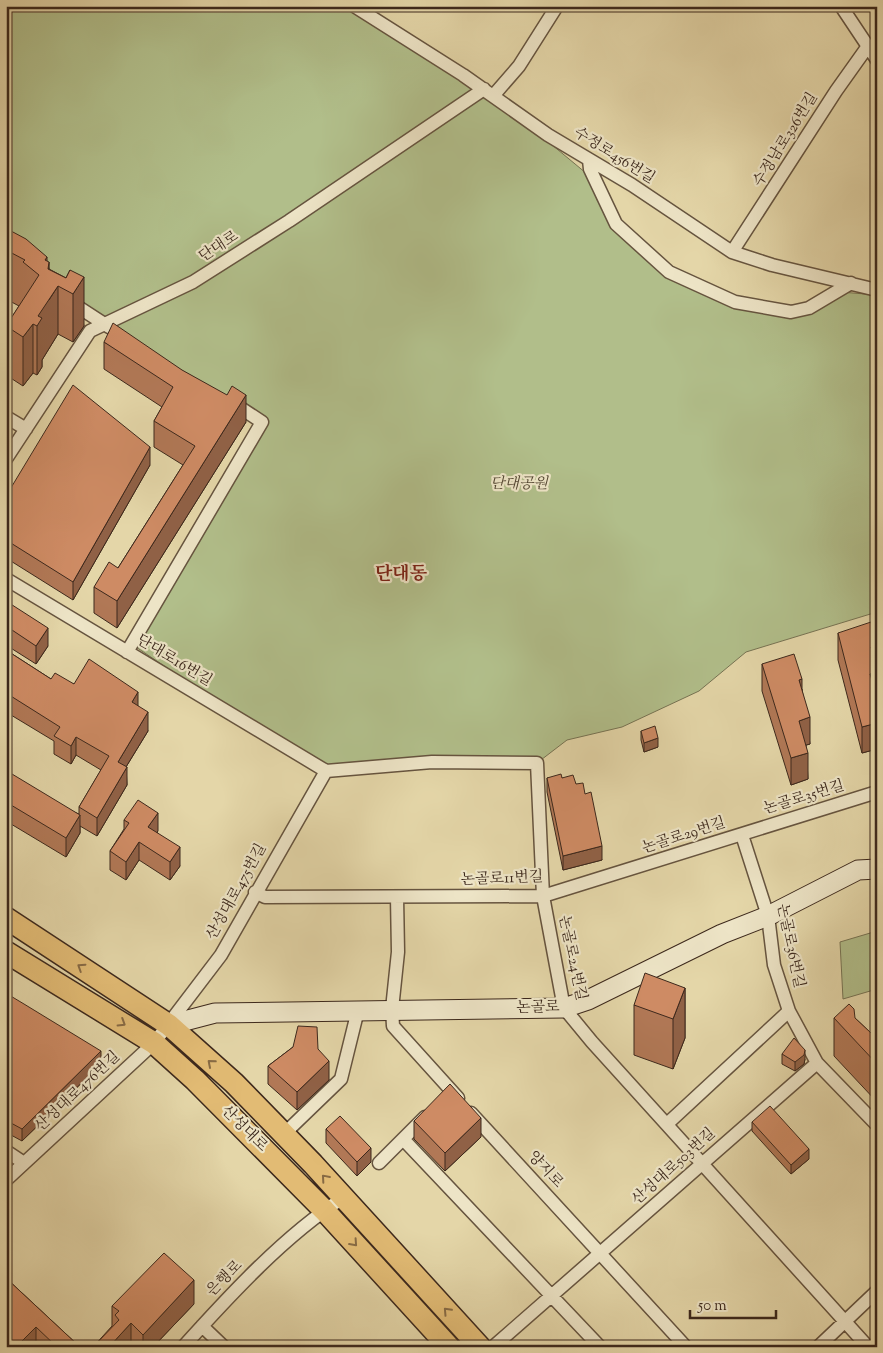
<svg xmlns="http://www.w3.org/2000/svg" width="883" height="1353" viewBox="0 0 883 1353" font-family="'Sorts Mill Goudy','Noto Serif KR',serif">
<style>
.green{fill:#b1be8a;stroke:#767353}
.lines{fill:none;stroke-linecap:round;stroke-linejoin:round}
.street-casing{stroke:#66543f;stroke-width:15}
.secondary-casing{stroke:#3c281c;stroke-width:21}
.primary-casing{stroke:#3c281c;stroke-width:24}
.street{stroke:#ede4c6;stroke-width:12}
.secondary{stroke:#ede4c6;stroke-width:19}
.primary{stroke:#e2bb74;stroke-width:21}
.wall{fill:#b17856;stroke:#3c281c}
.shaded-wall{fill:#906146;stroke:#3c281c}
.building{fill:#ce8b64;stroke:#3c281c}
.oneway{stroke:#876a44}
.labels{text-anchor:middle;dominant-baseline:central;stroke-width:4.5;stroke-linejoin:round;paint-order:stroke}
.street-label{font-size:15px;fill:#3c281c;stroke:#ede4c6}
.park-label{font-size:15px;font-style:italic;fill:#534632;stroke:#ede4c6}
.quarter-label{font-size:18px;font-weight:bold;fill:#7a1f14;stroke:#ede4c6}
</style>
<rect width="100%" height="100%" fill="#e4d6a8"/>
<filter id="stains"><feTurbulence type="fractalNoise" baseFrequency=".004" numOctaves="4"/><feColorMatrix values="0 0 0 0 .2 0 0 0 0 .09 0 0 0 0 .02 0 0 0 .5 -.17"/></filter>
<radialGradient id="worn" r=".72"><stop offset=".6" stop-color="#630" stop-opacity="0"/><stop offset="1" stop-color="#630" stop-opacity=".3"/></radialGradient>
<!-- green -->
<path class="green" d="M 6,6 L 356,6 L 493,96 L 598,183 L 597,200 L 616,224 L 669,272 L 735,302 L 791,312 L 841,292 L 877,295 L 877,612 L 746,652 L 699,691 L 622,727 L 567,740 L 537,763 L 326,771 L 269,737 L 136,647 L 268,421 L 132,341 L 6,254 Z
M 877,931 L 877,989 L 843,999 L 840,942 Z"/>
<g class="lines">
<defs>
<path id="street" d="M 354,6 L 463,75 L 548,135 L 632,185 L 732,252 L 772,265 L 877,290
M 841,6 L 877,60
M 493,96 L 519,66 L 557,6
M 589,160 L 590,169 L 616,224 L 669,272 L 735,302 L 791,312 L 809,308 L 851,283
M 732,252 L 836,91 L 868,46
M 69,301 L 109,327
M 6,417 L 26,429
M 6,459 L 90,331 L 193,282 L 289,221 L 484,89
M 6,579 L 326,771
M 127,652 L 262,422 L 233,403
M 326,771 L 432,762 L 537,763 L 543,896 L 564,1008 L 592,1042 L 868,1347
M 742,835 L 768,916 L 774,965 L 789,1011 L 817,1063 L 877,1125
M 255,892 L 265,897 L 543,896 L 877,792
M 397,897 L 398,952 L 392,1009 L 393,1026 L 458,1098
M 471,1113 L 686,1347
M 667,1124 L 789,1011
M 284,1134 L 341,1079 L 358,1010
M 403,1139 L 600,1347
M 6,1151 L 24,1163
M 379,1163 L 425,1117
M 6,1180 L 154,1043 L 221,955 L 326,771
M 202,1326 L 224,1347
M 183,1347 C 229,1296 285,1235 343,1198
M 493,1347 L 817,1063
M 818,1347 L 877,1291"/>
<path id="secondary" d="M 169,1025 L 215,1013 L 564,1008 L 588,1000 L 722,934 L 768,916 L 858,870 L 877,869"/>
<path id="primary" d="M 6,918 L 169,1025 L 234,1083 L 313,1164 L 480,1347
M 6,952 L 154,1043 L 195,1080 L 324,1210 L 449,1347"/>
</defs>
<!-- street casing -->
<use href="#street" class="street-casing"/>
<!-- secondary casing -->
<use href="#secondary" class="secondary-casing"/>
<!-- primary casing -->
<use href="#primary" class="primary-casing"/>
<!-- street -->
<use href="#street" class="street"/>
<!-- secondary -->
<use href="#secondary" class="secondary"/>
<!-- primary -->
<use href="#primary" class="primary"/>
</g>
<!-- wall -->
<path class="wall" d="M 6,232 L 47,261 L 49,269 L 66,278 L 70,270 L 84,326 L 73,342 L 58,334 L 42,360 L 42,367 L 37,375 L 33,373 L 23,386 L 6,375 L 6,326 L 19,306 L 6,299 Z
M 104,342 L 246,422 L 117,628 L 94,613 L 94,587 L 118,568 L 183,465 L 154,447 L 154,421 L 162,407 L 104,369 Z
M 150,465 L 73,600 L 6,558 L 6,496 Z
M 6,601 L 48,646 L 36,664 L 6,645 Z
M 838,633 L 876,667 L 877,749 L 862,753 L 838,660 Z
M 6,650 L 51,679 L 74,684 L 138,706 L 148,731 L 126,767 L 127,785 L 97,836 L 80,826 L 80,833 L 66,857 L 6,821 L 6,784 L 79,814 L 79,807 L 101,770 L 76,755 L 71,764 L 54,754 L 54,741 L 6,712 Z
M 762,664 L 802,689 L 810,744 L 806,745 L 808,779 L 791,785 L 762,691 Z
M 641,731 L 658,747 L 644,752 L 641,740 Z
M 547,778 L 562,778 L 576,784 L 602,860 L 563,870 L 547,792 Z
M 124,820 L 158,831 L 157,832 L 180,866 L 170,880 L 139,860 L 126,880 L 110,870 L 110,851 L 124,829 Z
M 685,988 L 685,1038 L 673,1069 L 634,1055 L 634,1005 Z
M 6,999 L 101,1064 L 22,1141 L 11,1135 L 6,1142 Z
M 834,1018 L 855,1018 L 871,1033 L 877,1035 L 877,1102 L 834,1056 Z
M 293,1047 L 318,1049 L 329,1080 L 297,1110 L 268,1084 L 268,1066 Z
M 782,1054 L 805,1059 L 804,1064 L 795,1071 L 782,1064 Z
M 414,1121 L 481,1137 L 445,1171 L 414,1139 Z
M 752,1122 L 809,1159 L 791,1174 L 752,1131 Z
M 326,1129 L 371,1162 L 357,1176 L 326,1143 Z
M 6,1278 L 80,1347 L 6,1347 Z
M 194,1304 L 153,1347 L 93,1347 L 112,1326 L 112,1306 Z"/>
<!-- shaded-wall -->
<path class="shaded-wall" d="M 47,257 L 47,302 L 49,262 L 49,300 L 58,286 L 58,334 L 42,360 L 42,367 L 37,375 L 37,326 L 45,260 Z
M 84,277 L 84,326 L 73,342 L 73,294 Z
M 33,324 L 33,373 L 23,386 L 23,337 Z
M 246,395 L 246,422 L 117,628 L 117,601 Z
M 150,447 L 150,465 L 73,600 L 73,582 Z
M 48,628 L 48,646 L 36,664 L 36,646 Z
M 876,645 L 877,672 L 877,698 L 870,674 L 871,647 Z
M 802,679 L 802,705 L 799,680 Z
M 138,692 L 138,710 L 132,702 Z
M 148,712 L 148,731 L 118,780 L 118,762 Z
M 810,717 L 810,744 L 799,747 L 799,721 Z
M 877,723 L 877,749 L 862,753 L 862,727 Z
M 76,737 L 76,755 L 71,764 L 71,746 Z
M 658,738 L 658,747 L 644,752 L 644,743 Z
M 808,753 L 808,779 L 791,785 L 791,758 Z
M 127,767 L 127,785 L 97,836 L 97,818 Z
M 158,813 L 158,831 L 148,845 L 148,827 Z
M 80,815 L 80,833 L 66,857 L 66,838 Z
M 139,842 L 139,860 L 126,880 L 126,862 Z
M 602,846 L 602,860 L 563,870 L 563,856 Z
M 180,847 L 180,866 L 170,880 L 170,862 Z
M 685,988 L 685,1038 L 673,1069 L 673,1019 Z
M 805,1050 L 805,1059 L 804,1064 L 795,1071 L 795,1062 Z
M 101,1051 L 101,1064 L 22,1141 L 22,1129 Z
M 329,1061 L 329,1080 L 297,1110 L 297,1092 Z
M 481,1118 L 481,1137 L 445,1171 L 445,1153 Z
M 11,1123 L 11,1135 L 6,1142 L 6,1129 Z
M 371,1148 L 371,1162 L 357,1176 L 357,1162 Z
M 809,1149 L 809,1159 L 791,1174 L 791,1165 Z
M 194,1280 L 194,1304 L 153,1347 L 143,1347 L 143,1335 Z
M 131,1323 L 131,1347 L 109,1347 Z
M 36,1327 L 36,1347 L 22,1347 L 22,1341 Z"/>
<!-- building -->
<path class="building" d="M 11,231 L 26,239 L 47,257 L 45,260 L 49,262 L 48,269 L 66,278 L 70,270 L 84,277 L 73,294 L 58,286 L 38,316 L 42,318 L 37,326 L 33,324 L 23,337 L 6,326 L 39,275 L 23,262 L 25,260 L 6,250 L 6,232 L 10,234 Z
M 113,323 L 182,370 L 227,395 L 232,386 L 246,395 L 117,601 L 94,587 L 109,562 L 118,568 L 195,446 L 154,421 L 173,387 L 104,342 Z
M 73,385 L 150,447 L 73,582 L 6,540 L 6,496 Z
M 6,601 L 48,628 L 36,646 L 6,626 Z
M 871,622 L 876,645 L 871,647 L 877,668 L 877,672 L 870,674 L 877,697 L 877,723 L 862,727 L 838,633 Z
M 6,650 L 51,679 L 55,673 L 74,684 L 89,659 L 138,692 L 132,702 L 148,712 L 118,762 L 127,767 L 97,818 L 79,807 L 109,756 L 76,737 L 71,746 L 54,736 L 60,727 L 6,693 Z
M 794,654 L 802,679 L 799,680 L 810,717 L 799,721 L 808,753 L 791,758 L 762,664 Z
M 655,726 L 658,738 L 644,743 L 641,731 Z
M 12,774 L 80,815 L 66,838 L 6,802 L 6,784 Z
M 561,774 L 562,778 L 573,775 L 576,784 L 583,783 L 585,794 L 591,792 L 602,846 L 563,856 L 547,778 Z
M 138,800 L 158,813 L 148,827 L 180,847 L 170,862 L 139,842 L 126,862 L 110,851 L 129,823 L 124,820 Z
M 645,973 L 685,988 L 673,1019 L 634,1005 Z
M 9,995 L 24,1004 L 101,1051 L 22,1129 L 11,1123 L 6,1129 L 6,999 L 7,999 Z
M 849,1004 L 854,1009 L 855,1018 L 871,1033 L 877,1035 L 877,1064 L 834,1018 Z
M 298,1026 L 317,1027 L 318,1049 L 329,1061 L 297,1092 L 268,1066 L 293,1047 Z
M 794,1038 L 805,1050 L 804,1055 L 795,1062 L 782,1054 Z
M 450,1084 L 481,1118 L 445,1153 L 414,1121 Z
M 770,1106 L 809,1149 L 791,1165 L 752,1122 Z
M 340,1116 L 371,1148 L 357,1162 L 326,1129 Z
M 164,1253 L 194,1280 L 143,1335 L 131,1323 L 109,1347 L 93,1347 L 119,1320 L 115,1315 L 119,1311 L 112,1306 Z
M 6,1278 L 80,1347 L 57,1347 L 36,1327 L 22,1341 L 28,1347 L 6,1347 Z"/>
<!-- one-way arrows -->
<defs><path id="oneway-chevron" d="M-2-3.5L2.5 0L-2 3.5" fill="none" stroke-width="1.6" stroke-linecap="round" stroke-linejoin="round" transform="scale(1.25)"/></defs>
<g class="oneway">
<use href="#oneway-chevron" transform="translate(81 967) rotate(-147)"/>
<use href="#oneway-chevron" transform="translate(122 1023) rotate(32)"/>
<use href="#oneway-chevron" transform="translate(211 1063) rotate(-139)"/>
<use href="#oneway-chevron" transform="translate(325 1178) rotate(-131)"/>
<use href="#oneway-chevron" transform="translate(354 1243) rotate(48)"/>
<use href="#oneway-chevron" transform="translate(447 1311) rotate(-133)"/>
</g>
<g class="labels">
<!-- street labels -->
<g class="street-label">
<text transform="translate(786 140) rotate(-58)">수정남로326번길</text>
<text transform="translate(614 156) rotate(32)">수정로456번길</text>
<text transform="translate(219 247) rotate(-33)">단대로</text>
<text transform="translate(174 661) rotate(31)">단대로16번길</text>
<text transform="translate(804 798) rotate(-17)">논골로35번길</text>
<text transform="translate(684 836) rotate(-18)">논골로29번길</text>
<text transform="translate(502 879) rotate(-2)">논골로11번길</text>
<text transform="translate(237 892) rotate(-61)">산성대로475번길</text>
<text transform="translate(790 946) rotate(78)">논골로36번길</text>
<text transform="translate(572 958) rotate(78)">논골로24번길</text>
<text transform="translate(538 1008) rotate(-1)">논골로</text>
<text transform="translate(78 1092) rotate(-43)">산성대로476번길</text>
<text transform="translate(244 1129) rotate(45)">산성대로</text>
<text transform="translate(674 1167) rotate(-42)">산성대로503번길</text>
<text transform="translate(545 1170) rotate(47)">양지로</text>
<text transform="translate(225 1279) rotate(-45)">은행로</text>
</g>
<!-- park labels -->
<g class="park-label">
<text x="519" y="484">단대공원</text>
</g>
<!-- quarter labels -->
<g class="quarter-label">
<text x="401" y="575">단대동</text>
</g>
</g>
<!-- margin -->
<rect width="883" height="1353" fill="none" stroke="#e4d6a8" stroke-width="25"/>
<rect x="8" y="8" width="868" height="1338" fill="none" stroke="#3c281c" stroke-width="2.5"/>
<rect x="12" y="12" width="858" height="1328" fill="none" stroke="#3c281c"/>
<!-- scale -->
<path d="M690 1310v8h86v-8" fill="none" stroke="#3c281c" stroke-width="2.5"/>
<text x="698" y="1310" font-size="15" fill="#3c281c" stroke="#ede4c6" stroke-width="4" paint-order="stroke">50 m</text>
<rect width="100%" height="100%" filter="url(#stains)"/>
<rect width="100%" height="100%" fill="url(#worn)"/>
</svg>
